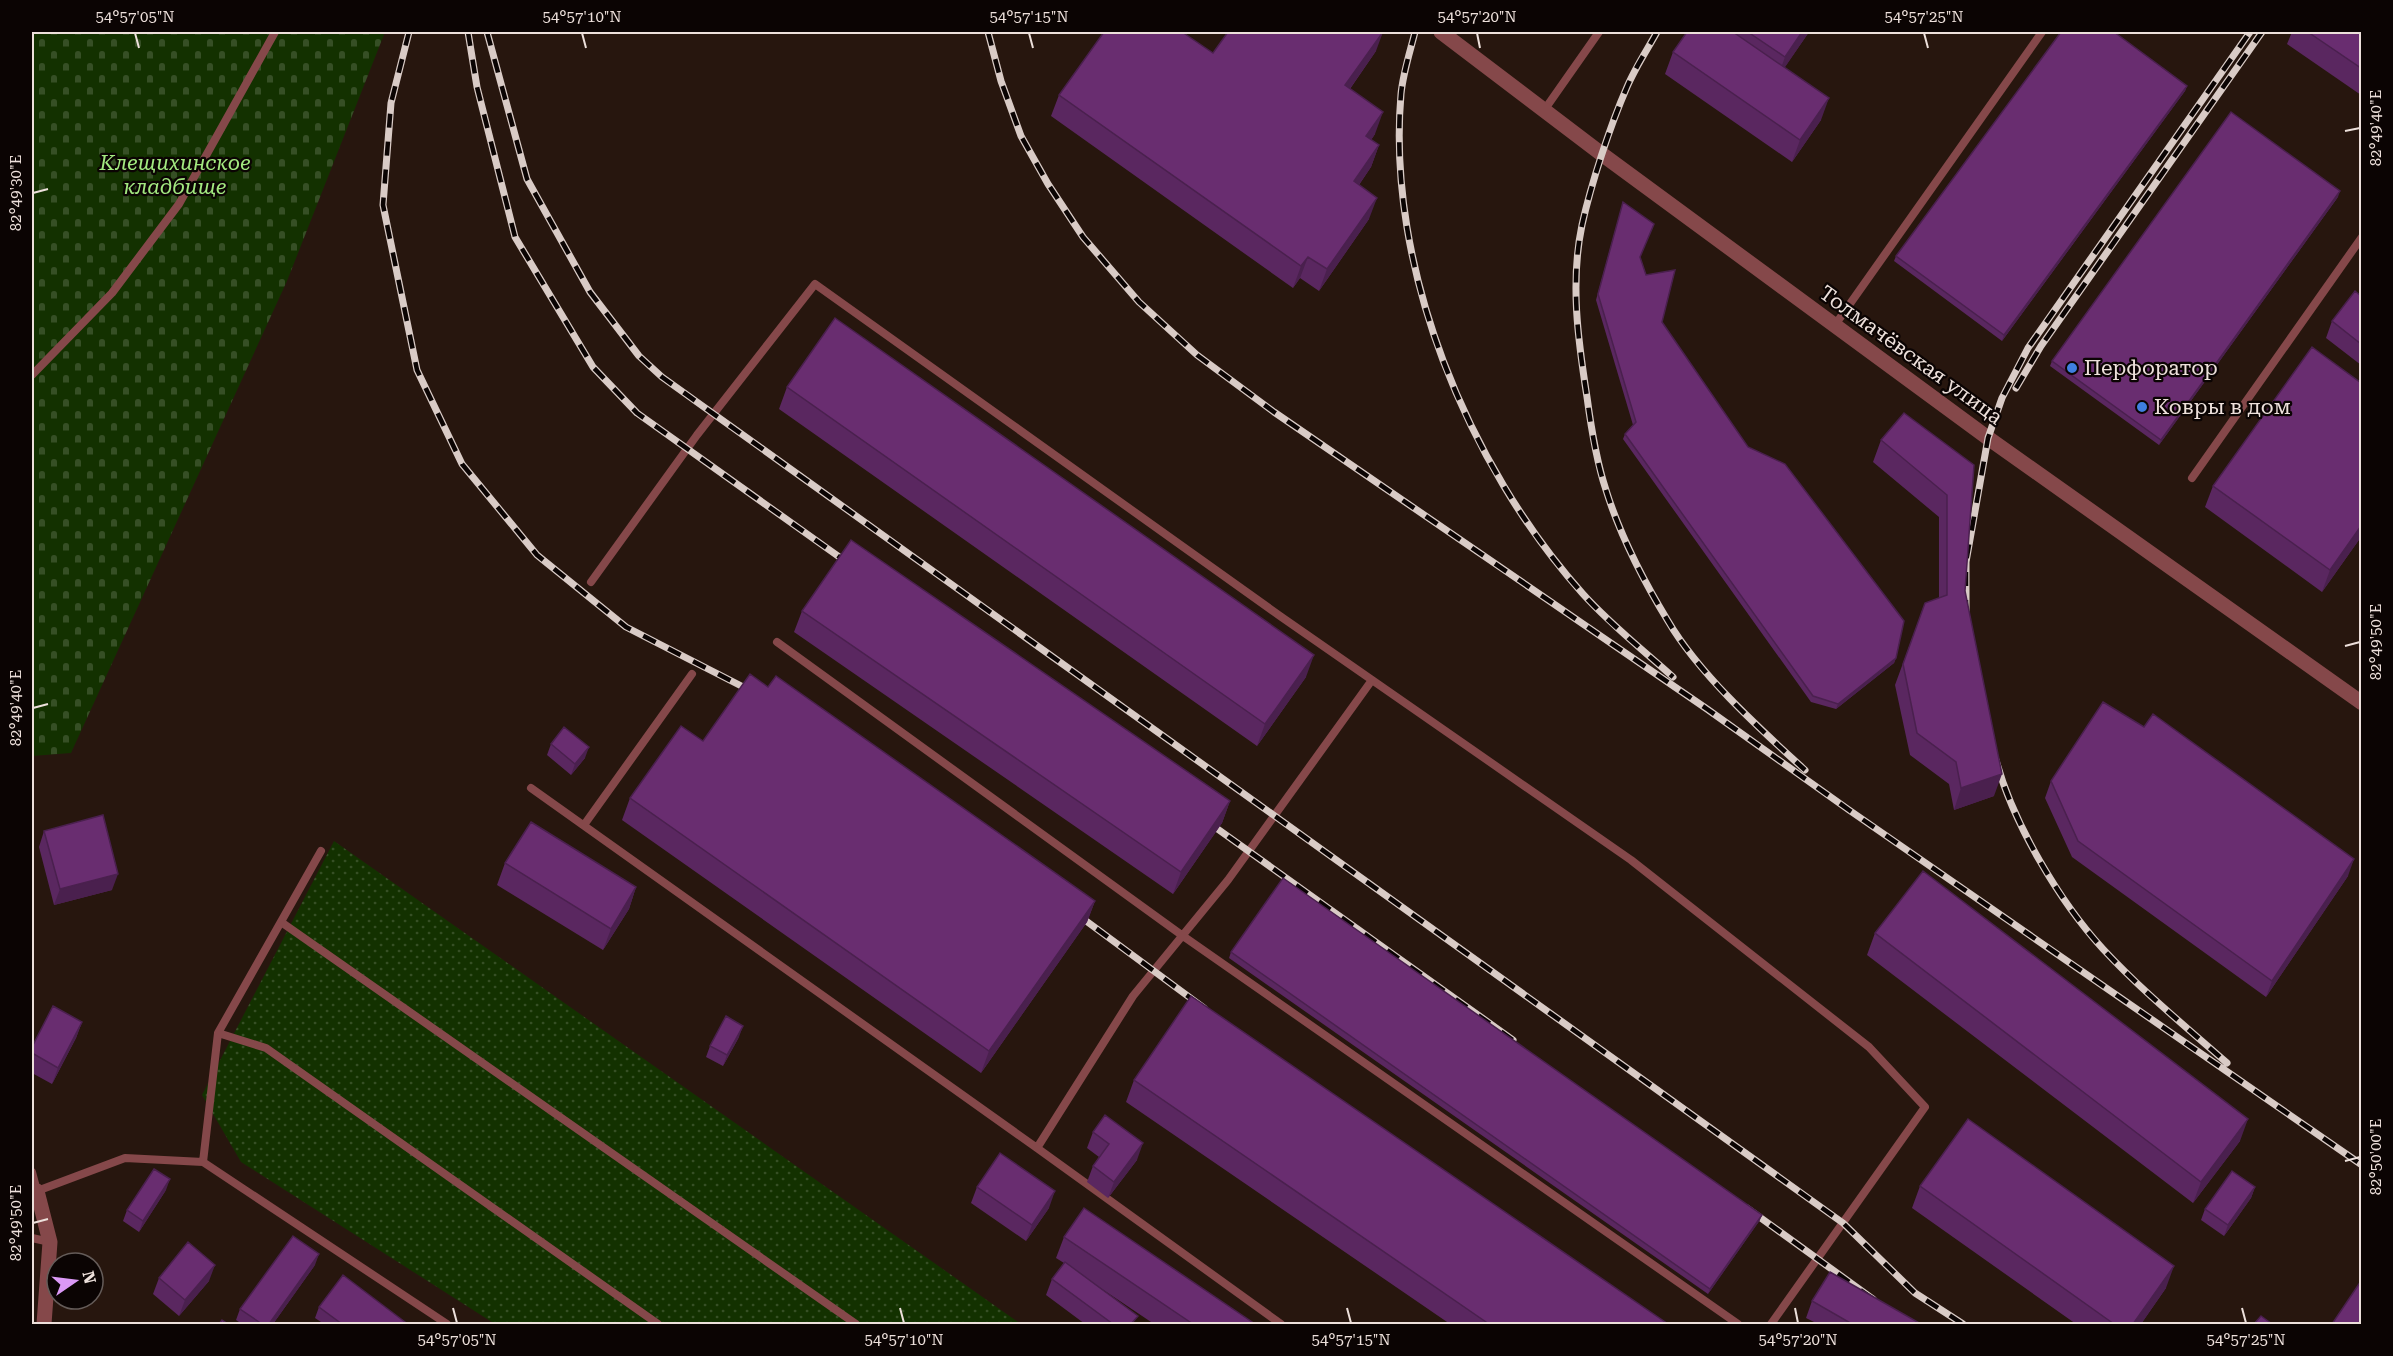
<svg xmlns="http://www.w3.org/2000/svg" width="2393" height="1356" viewBox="0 0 2393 1356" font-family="'Roboto Serif',serif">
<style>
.grass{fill:url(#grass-dots)}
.cemetery{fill:url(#cemetery-stones)}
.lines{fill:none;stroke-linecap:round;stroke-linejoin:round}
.service{stroke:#85484a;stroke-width:8}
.minor{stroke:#85484a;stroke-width:15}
.rail-casing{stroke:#d9cbc6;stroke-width:7}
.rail{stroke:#0b0403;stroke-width:4.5;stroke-dasharray:14;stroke-linecap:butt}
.wall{fill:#5a2760}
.shaded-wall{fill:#4a204e}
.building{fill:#692d70;stroke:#4a204e;stroke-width:1.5}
.ticks{fill:none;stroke:#ede0db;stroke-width:2}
.shop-dot{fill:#3f7fe0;stroke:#0b0403;stroke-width:2}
.labels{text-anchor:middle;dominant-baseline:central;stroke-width:4.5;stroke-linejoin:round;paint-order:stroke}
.park-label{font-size:21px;font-style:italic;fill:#a3e980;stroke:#0b0403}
.street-label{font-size:21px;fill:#ede0db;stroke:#0b0403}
.poi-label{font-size:21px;fill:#ede0db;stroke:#0b0403;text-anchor:start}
.neatline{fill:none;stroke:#ede0db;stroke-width:2}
.ticks-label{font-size:15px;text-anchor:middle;fill:#ede0db}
</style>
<defs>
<pattern id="grass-dots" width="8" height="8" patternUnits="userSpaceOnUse" patternTransform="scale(1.5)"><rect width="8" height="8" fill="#133100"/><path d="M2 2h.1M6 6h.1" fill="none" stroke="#364f25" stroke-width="1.8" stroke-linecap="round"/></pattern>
<pattern id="cemetery-stones" width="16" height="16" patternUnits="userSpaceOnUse" patternTransform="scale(1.5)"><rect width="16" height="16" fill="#133100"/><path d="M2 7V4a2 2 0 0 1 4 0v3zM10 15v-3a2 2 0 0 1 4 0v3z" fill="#364f25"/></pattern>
</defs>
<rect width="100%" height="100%" fill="#27160e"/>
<!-- grass -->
<path class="grass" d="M 334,841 L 1021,1324 L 495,1324 L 241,1162 L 202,1095 Z"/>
<!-- cemetery -->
<path class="cemetery" d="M 32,32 L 385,32 L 287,281 L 71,753 L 32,756 Z"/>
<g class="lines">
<!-- service -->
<path class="service" d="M 1545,109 L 1599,32
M 1835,325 L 2042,32
M 32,375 L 112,293 L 179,204 L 275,32
M 2192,478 L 2362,237
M 591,582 L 697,435 L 815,284 L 1280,616 L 1631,860 L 1869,1047 L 1925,1107 L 1771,1324
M 777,642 L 1183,936 L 1738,1324
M 531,788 L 1037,1148
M 584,825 L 692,674
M 281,922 L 856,1324
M 218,1033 L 266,1048 L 658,1324
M 203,1162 L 447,1324
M 32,1172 L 37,1191 L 125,1158 L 203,1162 L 218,1033 L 321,851
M 32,1238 L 50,1242
M 1281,1324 L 1037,1148 L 1133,996 L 1228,880 L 1372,680"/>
<!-- minor -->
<path class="minor" d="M 1441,32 L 1603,155 L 1988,438 L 2362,703
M 37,1191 L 50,1242 L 44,1324"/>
<defs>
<path id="rail" d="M 409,32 L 391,103 L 383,205 L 417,370 L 462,464 L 537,555 L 626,627 L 755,693
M 468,32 L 477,87 L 515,237 L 593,367 L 637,413 L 852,566
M 487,32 L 527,179 L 590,292 L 639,356 L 662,377 L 1843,1223 L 1915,1293 L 1963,1324
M 988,32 L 1001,81 L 1021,136 L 1048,184 L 1083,237 L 1139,302 L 1197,355 L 1274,412 L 1707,709 L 1849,810 L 2362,1165
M 1415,32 C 1410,52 1403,73 1401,94 C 1386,267 1468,466 1583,594 C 1610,624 1643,650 1673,677
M 1657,32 C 1647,50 1635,68 1627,87 C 1610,126 1591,184 1582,225 C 1570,282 1578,340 1587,397 C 1591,427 1596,460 1606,490 C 1620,535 1643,580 1668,621 C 1699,674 1760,729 1805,770
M 2016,388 L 2041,346 L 2262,32
M 1966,614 L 1966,562 L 1988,438 L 2002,398 L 2028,348 L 2250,32
M 1996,760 C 2013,823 2059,901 2103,949 C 2141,990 2185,1026 2227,1063
M 1205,820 L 1513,1040
M 1074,912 L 1204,1008
M 1747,1208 L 1873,1299"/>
</defs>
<!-- rail casing -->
<use href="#rail" class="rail-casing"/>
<!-- rail -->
<use href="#rail" class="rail"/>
</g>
<!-- wall -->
<path class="wall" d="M 1687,32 L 1809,32 L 1784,68 L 1821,120 L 1792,162 L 1665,74 L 1673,52 Z
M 2292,32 L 2361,32 L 2361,95 L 2287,44 Z
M 1376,51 L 1350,89 L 1375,134 L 1371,140 L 1379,145 L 1371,167 L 1359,185 L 1369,219 L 1319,291 L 1300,278 L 1293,288 L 1051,116 L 1059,95 L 1213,53 Z
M 2187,86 L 2185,91 L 2002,341 L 1894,261 L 1896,256 Z
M 2338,197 L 2159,445 L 2050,366 L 2052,361 Z
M 1623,202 L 1640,257 L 1662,322 L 1748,447 L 1896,658 L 1894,663 L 1836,709 L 1811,702 L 1623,439 L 1625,434 L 1633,425 L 1596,300 Z
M 2361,296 L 2361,365 L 2326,338 L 2332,321 Z
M 787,387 L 1306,677 L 1257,746 L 779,409 Z
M 1881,440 L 1974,465 L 1965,591 L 1994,796 L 1954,810 L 1949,784 L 1910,755 L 1895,685 L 1925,603 L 1939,598 L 1939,517 L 1873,462 Z
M 2213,486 L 2361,537 L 2322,592 L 2205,507 Z
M 802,611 L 1230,801 L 1222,823 L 1173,894 L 794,632 Z
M 768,687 L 1095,901 L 1087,922 L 981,1073 L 622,820 L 630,798 L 703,741 Z
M 551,744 L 585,758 L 571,775 L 547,755 Z
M 2051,781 L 2348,876 L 2266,997 L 2072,857 L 2045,798 Z
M 44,831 L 112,890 L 54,905 L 39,847 Z
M 505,863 L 636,887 L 629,909 L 603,950 L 497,885 Z
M 1875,933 L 2240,1141 L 2193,1203 L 1867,955 Z
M 1231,952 L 1760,1220 L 1708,1294 L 1229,958 Z
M 82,1022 L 76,1038 L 52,1084 L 32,1073 L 32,1047 Z
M 739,1037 L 723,1066 L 706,1057 L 710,1046 Z
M 1134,1080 L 1668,1324 L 1450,1324 L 1126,1102 Z
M 1093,1132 L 1137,1160 L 1108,1198 L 1087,1182 L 1093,1166 L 1099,1157 L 1087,1148 Z
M 1920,1186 L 2166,1288 L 2141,1324 L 2076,1324 L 1912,1208 Z
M 977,1187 L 1049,1208 L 1026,1241 L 971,1203 Z
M 2255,1187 L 2251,1198 L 2224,1236 L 2201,1220 L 2205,1209 Z
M 166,1190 L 139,1232 L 123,1221 L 127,1210 Z
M 1064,1237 L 1254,1324 L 1154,1324 L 1099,1287 L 1135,1324 L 1085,1324 L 1046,1295 L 1052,1279 L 1064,1263 L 1056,1258 Z
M 315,1265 L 273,1324 L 242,1324 L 236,1320 L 240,1309 Z
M 159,1278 L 209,1281 L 179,1316 L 153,1294 Z
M 1812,1301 L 1921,1324 L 1818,1324 L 1806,1318 Z
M 319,1307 L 404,1324 L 324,1324 L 315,1318 Z"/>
<!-- shaded-wall -->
<path class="shaded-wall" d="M 1383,32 L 1376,51 L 1337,107 L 1345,85 Z
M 1802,32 L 1809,32 L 1777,79 L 1785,57 Z
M 2187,86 L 2185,91 L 2002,341 L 2004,335 Z
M 1829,98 L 1821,120 L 1792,162 L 1800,140 Z
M 1383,112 L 1375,134 L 1359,158 L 1366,136 Z
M 1379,145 L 1371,167 L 1346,203 L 1354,181 Z
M 2340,191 L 2338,197 L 2159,445 L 2161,440 Z
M 1377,198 L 1369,219 L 1319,291 L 1327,269 Z
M 1308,257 L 1300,278 L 1293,288 L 1301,266 Z
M 2361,526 L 2361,537 L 2322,592 L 2330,570 Z
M 1314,655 L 1306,677 L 1257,746 L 1265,724 Z
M 1896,658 L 1894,663 L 1836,709 L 1838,704 Z
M 589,747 L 585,758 L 571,775 L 575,764 Z
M 2002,774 L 1994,796 L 1954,810 L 1961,788 Z
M 1230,801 L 1222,823 L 1173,894 L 1181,872 Z
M 2354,859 L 2348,876 L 2266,997 L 2272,981 Z
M 118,874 L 112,890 L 54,905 L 60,889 Z
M 636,887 L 629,909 L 603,950 L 611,929 Z
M 1095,901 L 1087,922 L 981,1073 L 989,1051 Z
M 82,1022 L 76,1038 L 52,1084 L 58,1068 Z
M 743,1026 L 739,1037 L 723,1066 L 727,1055 Z
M 2248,1119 L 2240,1141 L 2193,1203 L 2201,1182 Z
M 1143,1143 L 1137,1160 L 1108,1198 L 1114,1182 Z
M 170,1179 L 166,1190 L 139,1232 L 143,1221 Z
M 2255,1187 L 2251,1198 L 2224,1236 L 2228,1225 Z
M 1055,1191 L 1049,1208 L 1026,1241 L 1032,1225 Z
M 1762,1215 L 1760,1220 L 1708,1294 L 1710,1289 Z
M 319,1254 L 315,1265 L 273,1324 L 269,1324 Z
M 215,1265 L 209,1281 L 179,1316 L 185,1300 Z
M 2174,1266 L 2166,1288 L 2141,1324 L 2133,1324 Z"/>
<!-- building -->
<path class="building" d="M 1104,32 L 1182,32 L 1213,53 L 1228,32 L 1383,32 L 1345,85 L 1383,112 L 1366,136 L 1379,145 L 1354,181 L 1377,198 L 1327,269 L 1308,257 L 1301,266 L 1059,95 Z
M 1687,32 L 1733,32 L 1829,98 L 1800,140 L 1673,52 Z
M 1748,32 L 1802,32 L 1785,57 Z
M 2061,32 L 2114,32 L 2187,86 L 2004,335 L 1896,256 Z
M 2308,32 L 2361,32 L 2361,68 Z
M 2231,112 L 2340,191 L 2161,440 L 2052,361 Z
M 1623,202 L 1654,224 L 1640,257 L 1646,275 L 1675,270 L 1662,322 L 1748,447 L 1785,464 L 1904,621 L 1896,658 L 1838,704 L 1813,696 L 1625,434 L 1636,422 L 1598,294 Z
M 2355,291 L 2361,296 L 2361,344 L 2332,321 Z
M 835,318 L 1314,655 L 1265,724 L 787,387 Z
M 2312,347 L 2361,383 L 2361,526 L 2330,570 L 2213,486 Z
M 1904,413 L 1974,465 L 1965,591 L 2002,774 L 1961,788 L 1956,762 L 1917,733 L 1903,664 L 1925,603 L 1947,595 L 1947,495 L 1881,440 Z
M 851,540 L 1230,801 L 1181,872 L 802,611 Z
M 750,674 L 768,687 L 776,676 L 1095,901 L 989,1051 L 630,798 L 681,726 L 703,741 Z
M 2103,702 L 2144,727 L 2153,714 L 2354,859 L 2272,981 L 2078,841 L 2051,781 Z
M 564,727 L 589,747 L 575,764 L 551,744 Z
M 103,815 L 118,874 L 60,889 L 44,831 Z
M 531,822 L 636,887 L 611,929 L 505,863 Z
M 1923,871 L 2248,1119 L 2201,1182 L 1875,933 Z
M 1283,878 L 1762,1215 L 1710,1289 L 1231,952 Z
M 1191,996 L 1668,1324 L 1489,1324 L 1134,1080 Z
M 53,1006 L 82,1022 L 58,1068 L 32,1053 L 32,1047 Z
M 726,1016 L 743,1026 L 727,1055 L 710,1046 Z
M 1105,1115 L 1143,1143 L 1114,1182 L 1093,1166 L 1109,1144 L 1093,1132 Z
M 1968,1119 L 2174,1266 L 2133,1324 L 2114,1324 L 1920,1186 Z
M 1000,1153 L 1055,1191 L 1032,1225 L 977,1187 Z
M 154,1169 L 170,1179 L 143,1221 L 127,1210 Z
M 2232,1171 L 2255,1187 L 2228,1225 L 2205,1209 Z
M 1084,1208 L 1255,1324 L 1193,1324 L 1064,1237 Z
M 293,1236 L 319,1254 L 269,1324 L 262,1324 L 240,1309 Z
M 188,1242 L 215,1265 L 185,1300 L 159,1278 Z
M 1065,1262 L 1138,1316 L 1131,1324 L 1113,1324 L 1052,1279 Z
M 1830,1272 L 1921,1324 L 1852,1324 L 1812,1301 Z
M 343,1275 L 405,1322 L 403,1324 L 342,1324 L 319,1307 Z
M 2361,1281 L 2361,1324 L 2332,1324 Z
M 2261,1316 L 2272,1324 L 2254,1324 Z
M 222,1320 L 228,1324 L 219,1324 Z"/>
<!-- ticks -->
<path class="ticks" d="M 135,33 L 139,48M 582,33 L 586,48M 1029,33 L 1033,48M 1477,33 L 1480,48M 1924,33 L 1928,48M 2345,131 L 2360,128M 33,193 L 48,189M 2345,646 L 2360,642M 33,708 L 48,704M 2345,1161 L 2360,1157M 33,1223 L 48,1219M 453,1308 L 457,1323M 900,1308 L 904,1323M 1347,1308 L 1351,1323M 1795,1308 L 1798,1323M 2242,1308 L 2246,1323"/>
<!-- markers -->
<g class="shop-dot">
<circle cx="2072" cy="368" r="6"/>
<circle cx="2142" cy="407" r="6"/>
</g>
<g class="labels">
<!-- park labels -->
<g class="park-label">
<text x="175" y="163">Клещихинское<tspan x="175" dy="24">кладбище</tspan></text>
</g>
<!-- street labels -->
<g class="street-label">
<text transform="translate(1911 355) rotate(36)">Толмачёвская улица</text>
</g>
<!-- poi labels -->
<g class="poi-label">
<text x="2084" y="368">Перфоратор</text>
<text x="2154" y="407">Ковры в дом</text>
</g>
</g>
<!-- border -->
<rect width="2393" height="1356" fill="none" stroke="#0b0403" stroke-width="66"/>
<!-- north arrow -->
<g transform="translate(75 1281) rotate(76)"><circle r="28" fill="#0b0403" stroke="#655c59" stroke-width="1.5"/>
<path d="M0-4.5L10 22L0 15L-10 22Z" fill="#db99f6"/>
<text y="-9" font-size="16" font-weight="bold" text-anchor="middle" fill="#ede0db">N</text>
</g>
<rect x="33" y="33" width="2327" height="1290" class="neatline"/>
<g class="ticks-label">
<text x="135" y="22">54°57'05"N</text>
<text x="582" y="22">54°57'10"N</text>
<text x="1029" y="22">54°57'15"N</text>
<text x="1477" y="22">54°57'20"N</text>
<text x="1924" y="22">54°57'25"N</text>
<text transform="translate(2376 128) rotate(-90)" y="5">82°49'40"E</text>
<text transform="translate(16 193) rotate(-90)" y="5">82°49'30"E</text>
<text transform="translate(2376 642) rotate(-90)" y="5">82°49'50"E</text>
<text transform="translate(16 708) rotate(-90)" y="5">82°49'40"E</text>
<text transform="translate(2376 1157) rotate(-90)" y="5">82°50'00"E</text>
<text transform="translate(16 1223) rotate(-90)" y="5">82°49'50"E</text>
<text x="457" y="1345">54°57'05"N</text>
<text x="904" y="1345">54°57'10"N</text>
<text x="1351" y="1345">54°57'15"N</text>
<text x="1798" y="1345">54°57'20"N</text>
<text x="2246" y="1345">54°57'25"N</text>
</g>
</svg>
